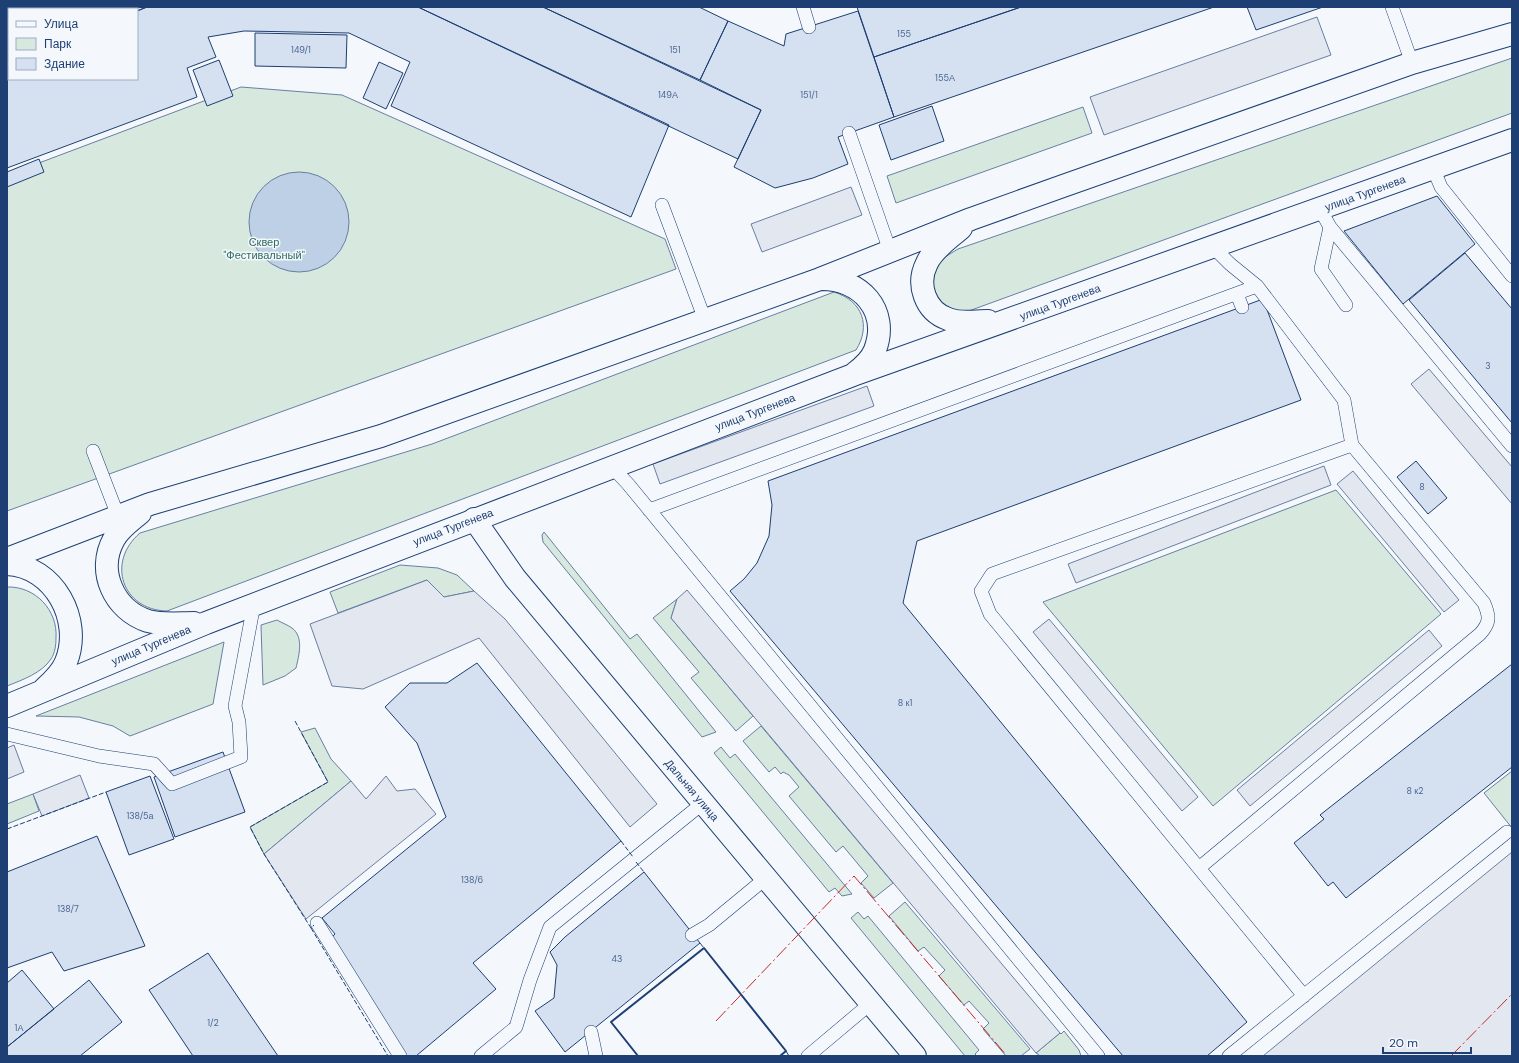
<svg xmlns="http://www.w3.org/2000/svg" width="1519" height="1063" viewBox="0 0 1519 1063" font-family="'DM Sans',sans-serif">
<style>
.green{fill:#d7e8df;stroke:#687fa3}
.parking{fill:#e3e8f0;stroke:#687fa3}
.water{fill:#bed0e5;stroke:#687fa3}
.building{fill:#d5e0f0;stroke:#1d3f73}
.lines{fill:none;stroke-linecap:round;stroke-linejoin:round}
.service-casing{stroke:#1d3f73;stroke-width:14}
.tertiary-casing{stroke:#1d3f73;stroke-width:24}
.primary-casing{stroke:#1d3f73;stroke-width:24}
.service{stroke:#f4f7fb;stroke-width:13}
.tertiary{stroke:#f4f7fb;stroke-width:22}
.primary{stroke:#f4f7fb;stroke-width:22}
.fence{stroke:#1d3f73;stroke-width:1;stroke-dasharray:5 2;stroke-linecap:butt}
.wall{stroke:#1d3f73;stroke-width:2}
.power{stroke:#c62828;stroke-width:1;stroke-dasharray:14 3 2 3;stroke-linecap:butt}
.labels{text-anchor:middle;dominant-baseline:central;stroke-width:3;stroke-linejoin:round;paint-order:stroke}
.number-label{font-size:9px;fill:#4b6792}
.street-label{font-size:11px;fill:#1d3f73;stroke:#f4f7fb}
.park-label{font-size:11px;fill:#2c6c60;stroke:#f4f7fb}
</style>
<rect width="100%" height="100%" fill="#f4f7fb"/>
<!-- green -->
<path class="green" d="M 1512,58 L 1512,113 L 966,312 C 962,312 957,312 953,311 C 934,305 927,284 936,267 C 940,259 950,254 958,249 Z
M 241,87 L 342,95 L 665,239 L 676,269 L 7,511 L 7,175 Z
M 1083,107 L 1092,133 L 896,203 L 887,176 Z
M 834,292 C 863,301 871,326 856,350 L 167,611 C 122,610 106,562 140,533 L 432,444 Z
M 1336,490 L 1441,614 L 1213,806 L 1043,602 Z
M 544,532 L 630,639 L 637,634 L 716,732 L 702,737 L 543,542 L 542,535 Z
M 400,565 L 438,568 L 457,575 L 474,591 L 444,597 L 427,580 L 338,613 L 330,592 Z
M 7,587 C 35,586 58,610 56,638 C 56,645 55,653 51,659 C 42,673 22,680 7,686 Z
M 677,599 L 671,618 L 753,716 L 736,731 L 691,678 L 699,672 L 653,618 Z
M 277,620 C 282,623 288,625 292,628 C 304,637 299,655 296,668 L 285,676 L 263,685 L 261,625 Z
M 224,642 L 213,704 L 130,736 L 113,726 L 79,717 L 36,716 Z
M 761,726 L 893,883 L 874,898 L 861,883 L 868,876 L 843,846 L 836,852 L 789,796 L 799,787 L 789,775 L 783,772 L 781,774 L 775,767 L 769,772 L 743,741 Z
M 315,728 L 331,759 L 351,781 L 264,854 L 250,827 L 328,782 L 301,732 Z
M 721,747 L 730,758 L 735,754 L 852,894 L 842,896 L 835,888 L 829,892 L 714,753 Z
M 1512,771 L 1512,828 L 1484,793 Z
M 33,794 L 39,811 L 7,824 L 7,804 Z
M 905,902 L 1030,1049 L 1021,1056 L 1006,1056 L 983,1029 L 989,1023 L 969,1001 L 964,1005 L 939,976 L 945,970 L 924,947 L 918,951 L 889,916 Z
M 858,912 L 864,919 L 868,916 L 979,1050 L 975,1054 L 977,1056 L 965,1056 L 851,918 Z
M 1064,1031 L 1079,1050 L 1081,1056 L 1037,1056 L 1039,1055 L 1036,1053 L 1060,1033 L 1061,1034 Z"/>
<!-- parking -->
<path class="parking" d="M 1317,17 L 1331,55 L 1104,135 L 1090,97 Z
M 851,187 L 862,215 L 762,252 L 751,224 Z
M 1429,369 L 1512,467 L 1512,504 L 1411,384 Z
M 867,386 L 874,406 L 660,484 L 653,464 Z
M 1324,466 L 1331,485 L 1076,583 L 1068,564 Z
M 1353,471 L 1459,600 L 1444,612 L 1337,484 Z
M 427,580 L 444,597 L 474,591 L 505,619 L 657,804 L 630,827 L 479,638 L 363,689 L 332,686 L 310,624 Z
M 687,590 L 1060,1033 L 1036,1053 L 671,618 L 677,599 Z
M 1049,619 L 1198,797 L 1182,811 L 1033,632 Z
M 1429,630 L 1442,646 L 1250,806 L 1237,790 Z
M 14,745 L 24,772 L 7,779 L 7,748 Z
M 80,775 L 89,798 L 42,816 L 33,794 Z
M 386,776 L 397,791 L 415,789 L 436,814 L 306,919 L 264,854 L 351,781 L 366,799 Z
M 1512,852 L 1512,1056 L 1263,1056 Z"/>
<!-- water -->
<path class="water" d="M249 222a50 50 0 1 1 100 0a50 50 0 1 1-100 0Z"/>
<!-- building -->
<path class="building" d="M 7,7 L 147,7 L 137,11 L 137,9 L 9,9 L 9,58 L 7,59 Z
M 147,7 L 418,7 L 669,125 L 631,217 L 391,106 L 410,62 L 349,33 L 244,31 L 208,37 L 216,57 L 187,68 L 197,97 L 7,168 L 7,59 L 9,58 L 9,79 L 137,79 L 137,11 Z
M 418,7 L 543,7 L 761,110 L 738,159 Z
M 543,7 L 699,7 L 728,21 L 700,80 Z
M 857,7 L 1021,7 L 874,57 Z
M 1021,7 L 1214,7 L 894,117 L 874,57 Z
M 1247,7 L 1323,7 L 1256,30 Z
M 858,11 L 894,117 L 838,137 L 848,164 L 813,178 L 775,188 L 734,167 L 761,110 L 700,80 L 728,21 L 784,46 L 786,34 Z
M 255,33 L 347,35 L 346,68 L 255,66 Z
M 219,60 L 233,96 L 207,106 L 193,70 Z
M 379,62 L 403,73 L 386,109 L 363,98 Z
M 932,106 L 944,141 L 891,160 L 879,125 Z
M 39,159 L 44,172 L 7,187 L 7,172 Z
M 1437,196 L 1475,244 L 1403,304 L 1344,231 Z
M 1465,253 L 1512,309 L 1512,423 L 1409,300 Z
M 1263,299 L 1301,400 L 917,541 L 903,603 L 1247,1022 L 1207,1056 L 1123,1056 L 730,591 L 744,579 L 757,563 L 769,536 L 772,505 L 768,481 Z
M 1416,461 L 1447,498 L 1428,514 L 1397,477 Z
M 477,663 L 621,841 L 473,963 L 496,989 L 416,1056 L 406,1056 L 331,938 L 335,934 L 322,918 L 446,817 L 417,743 L 385,707 L 410,683 L 447,683 Z
M 1512,664 L 1512,767 L 1346,898 L 1333,882 L 1328,886 L 1294,843 L 1324,819 L 1320,815 Z
M 223,752 L 245,812 L 175,837 L 154,777 Z
M 150,776 L 174,839 L 129,855 L 106,792 Z
M 97,836 L 145,946 L 64,971 L 52,952 L 7,968 L 7,872 Z
M 644,872 L 700,943 L 565,1052 L 535,1011 L 554,998 L 557,965 L 550,952 L 565,937 Z
M 208,953 L 278,1056 L 193,1056 L 149,990 Z
M 22,970 L 54,1009 L 7,1047 L 7,983 Z
M 89,980 L 122,1022 L 80,1056 L 7,1056 L 7,1047 Z"/>
<g class="lines">
<defs>
<path id="service" d="M 803,7 L 809,27
M 1392,7 L 1412,63
M 849,133 L 890,251
M 1433,168 L 1441,187 L 1512,276
M 662,205 L 705,320
M 1320,209 L 1330,227 L 1512,446
M 1330,227 L 1321,269 L 1346,305
M 1237,294 L 1242,307
M 93,451 L 118,516
M 612,467 L 628,484 L 1098,1056
M 649,510 L 1257,286
M 7,734 L 99,756 L 154,764 L 172,784 L 241,757 L 239,722 L 235,706 L 254,604
M 1199,868 L 1480,634 C 1490,623 1490,617 1484,603 L 1352,445 L 1344,400 L 1257,286 L 1230,264 L 1213,247
M 317,923 L 400,1056
M 692,935 L 709,925 L 766,878
M 1304,996 L 990,614 L 981,591 L 992,574 L 1352,445
M 591,1032 L 596,1056
M 481,1056 L 516,1027 L 530,980 L 550,927 L 703,803
M 808,1056 L 871,1003
M 1229,1056 L 1507,832"/>
<path id="tertiary" d="M 474,519 L 515,578 L 915,1056"/>
<path id="primary" d="M 961,228 C 950,238 933,249 927,263 C 916,284 925,311 948,319 C 960,324 975,321 988,321
M 820,279 C 860,278 890,310 875,350 C 871,360 863,367 855,373
M 140,513 C 131,521 120,528 114,539 C 96,571 114,610 148,621 C 162,625 179,623 194,623
M 7,559 L 150,504 L 381,436 L 820,279 L 971,219 L 1063,186 L 1412,63 L 1512,34
M 7,564 C 54,566 83,620 66,662 C 62,672 53,681 45,688
M 7,706 L 206,623 L 853,375 L 1512,140"/>
</defs>
<!-- service casing -->
<use href="#service" class="service-casing"/>
<!-- tertiary casing -->
<use href="#tertiary" class="tertiary-casing"/>
<!-- primary casing -->
<use href="#primary" class="primary-casing"/>
<!-- service -->
<use href="#service" class="service"/>
<!-- tertiary -->
<use href="#tertiary" class="tertiary"/>
<!-- primary -->
<use href="#primary" class="primary"/>
<!-- fence -->
<path class="fence" d="M 295,721 L 328,782 L 250,827 L 264,854 L 311,928 L 314,925
M 7,829 L 106,792
M 621,841 L 633,857
M 636,862 L 644,872
M 311,928 L 388,1056
M 700,943 L 704,948
M 786,1051 L 789,1056"/>
<!-- wall -->
<path class="wall" d="M 638,1056 L 611,1022 L 704,948 L 786,1051 L 780,1056"/>
<!-- power -->
<path class="power" d="M 716,1021 L 854,876 L 1007,1056
M 1451,1056 L 1512,994"/>
</g>
<g class="labels">
<!-- number labels -->
<g class="number-label">
<text x="904" y="34">155</text>
<text x="301" y="50">149/1</text>
<text x="675" y="50">151</text>
<text x="945" y="78">155А</text>
<text x="668" y="95">149А</text>
<text x="809" y="95">151/1</text>
<text x="1488" y="366">3</text>
<text x="1422" y="487">8</text>
<text x="905" y="703">8 к1</text>
<text x="1415" y="791">8 к2</text>
<text x="140" y="816">138/5а</text>
<text x="472" y="880">138/6</text>
<text x="68" y="909">138/7</text>
<text x="617" y="959">43</text>
<text x="213" y="1023">1/2</text>
<text x="19" y="1028">1А</text>
</g>
<!-- street labels -->
<g class="street-label">
<text transform="translate(1365 193) rotate(-20)">улица Тургенева</text>
<text transform="translate(1060 302) rotate(-20)">улица Тургенева</text>
<text transform="translate(755 412) rotate(-21)">улица Тургенева</text>
<text transform="translate(453 527) rotate(-21)">улица Тургенева</text>
<text transform="translate(151 645) rotate(-23)">улица Тургенева</text>
<text transform="translate(692 790) rotate(50)">Дальняя улица</text>
</g>
<!-- park labels -->
<g class="park-label">
<text x="264" y="242">Сквер<tspan x="264" dy="13">"Фестивальный"</tspan></text>
</g>
</g>
<!-- border -->
<rect width="1519" height="1063" fill="none" stroke="#1d3f73" stroke-width="16"/>
<!-- legend -->
<rect x="8" y="8" width="130" height="72" fill="#f4f7fb" stroke="#9eadc5"/>
<rect x="16" y="21" width="20" height="6" fill="#f4f7fb" stroke="#9eadc5"/>
<text x="44" y="28" font-size="12" fill="#1d3f73">Улица</text>
<rect x="16" y="38" width="20" height="12" fill="#d7e8df" stroke="#9eadc5"/>
<text x="44" y="48" font-size="12" fill="#1d3f73">Парк</text>
<rect x="16" y="58" width="20" height="12" fill="#d5e0f0" stroke="#9eadc5"/>
<text x="44" y="68" font-size="12" fill="#1d3f73">Здание</text>
<!-- scale -->
<path d="M1383 1047v6h88v-6" fill="none" stroke="#1d3f73" stroke-width="2"/>
<text x="1389" y="1047" font-size="12" fill="#1d3f73" stroke="#f4f7fb" stroke-width="3" paint-order="stroke">20 m</text>
</svg>
